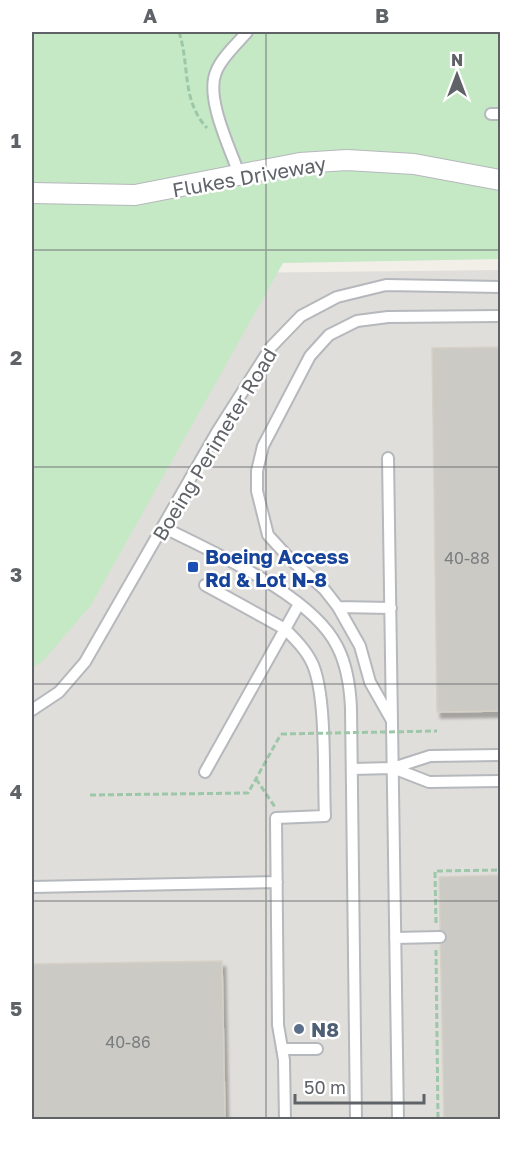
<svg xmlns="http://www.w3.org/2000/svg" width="532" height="1151" viewBox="0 0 532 1151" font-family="'Golos Text',sans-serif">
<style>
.industrial{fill:#e0deda}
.green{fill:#c5e8c5}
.building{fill:#cccac5;stroke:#d6d1c6;stroke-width:1.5;filter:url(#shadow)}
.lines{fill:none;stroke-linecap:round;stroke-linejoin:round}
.lane-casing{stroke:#b5b8bc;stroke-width:14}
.street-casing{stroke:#b5b8bc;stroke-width:22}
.path{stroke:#9cc7a9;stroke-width:3;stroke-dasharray:6 3;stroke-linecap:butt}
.lane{stroke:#fff;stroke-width:10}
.street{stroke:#fff;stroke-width:20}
.path-bridge{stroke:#9cc7a9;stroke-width:3;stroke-dasharray:6 3;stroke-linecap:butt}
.grid{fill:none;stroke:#5f6368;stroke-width:1.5;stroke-opacity:0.55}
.transit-dot{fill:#1a4fb4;stroke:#fff;stroke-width:2}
.service-dot{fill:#5c6f8a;stroke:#fff;stroke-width:2}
.labels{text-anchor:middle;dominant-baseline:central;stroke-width:5;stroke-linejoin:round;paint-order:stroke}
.number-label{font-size:16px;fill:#7a7d7f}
.street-label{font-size:20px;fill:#5f6368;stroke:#fff}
.transit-label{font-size:20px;font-weight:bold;fill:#164399;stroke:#fff;text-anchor:start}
.service-label{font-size:20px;font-weight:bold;fill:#4e5e75;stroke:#fff;text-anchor:start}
.neatline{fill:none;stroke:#5f6368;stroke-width:2}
.grid-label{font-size:20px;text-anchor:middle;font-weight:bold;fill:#5f6368}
</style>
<defs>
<filter id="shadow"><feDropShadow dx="3.5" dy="6" stdDeviation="1.5" flood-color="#0004"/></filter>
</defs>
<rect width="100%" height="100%" fill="#f1efe8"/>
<!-- industrial -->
<path class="industrial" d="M 500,270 L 500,1119 L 32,1119 L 32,275 Z"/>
<!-- green -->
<path class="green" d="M 32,32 L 500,32 L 500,259 L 283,263 L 91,605 L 43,661 L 32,668 Z"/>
<!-- building -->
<path class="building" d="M 500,347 L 500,711 L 437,712 L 432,348 Z
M 500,875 L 500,1120 L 444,1120 L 439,877 Z
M 222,961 L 225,1120 L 32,1120 L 32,964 Z"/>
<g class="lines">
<defs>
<path id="lane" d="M 491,114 L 500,114
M 239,174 C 230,148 205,98 216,72 C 221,58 237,44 247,32
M 388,458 L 398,1120
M 163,527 C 213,553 311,594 337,646 C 347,665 350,686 351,708 L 356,1120
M 205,585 L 285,629 L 205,772
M 338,607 L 391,608
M 32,710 L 59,692 L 85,662 L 217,432 L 271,347 L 301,316 L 337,297 L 386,285 L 500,287
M 391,719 L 370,682 L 360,646 L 338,607 L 324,589 L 289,558 L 268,535 L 257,491 L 257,471 L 263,446 L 310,356 L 329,335 L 357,321 L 388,317 L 500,316
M 393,768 L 429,782 L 500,781
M 352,769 L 393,768 L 430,756 L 500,755
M 32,887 L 277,882
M 395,938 L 440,937
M 282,1049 L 317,1049
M 285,1120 L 284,1060 L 278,1025 L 276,818 L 325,816 C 323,777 327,699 313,665 C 307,651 296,640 285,629 L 299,604"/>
<path id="street" d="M 32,193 L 135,195 L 300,163 L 347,160 L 414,164 L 500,180"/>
</defs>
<!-- lane casing -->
<use href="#lane" class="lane-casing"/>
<!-- street casing -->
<use href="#street" class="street-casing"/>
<!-- path -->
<path class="path" d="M 179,32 C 190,65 181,100 207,128
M 256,779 L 275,807
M 90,795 L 248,793 L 281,734
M 436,923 L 435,871 L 500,870
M 436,950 L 438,1120"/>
<!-- lane -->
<use href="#lane" class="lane"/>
<!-- street -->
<use href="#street" class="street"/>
<!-- path-bridge -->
<path class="path-bridge" d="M 281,734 L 437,731"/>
</g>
<!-- grid -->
<path class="grid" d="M 266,32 L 266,1120M 32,250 L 500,250M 32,467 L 500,467M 32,684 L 500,684M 32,901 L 500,901"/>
<!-- markers -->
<rect class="transit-dot" x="187" y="561" width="12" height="12" rx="3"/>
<circle class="service-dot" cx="299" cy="1029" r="6"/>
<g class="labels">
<!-- number labels -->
<g class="number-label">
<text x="467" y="558">40-88</text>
<text x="128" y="1042">40-86</text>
</g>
<!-- street labels -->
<g class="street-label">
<text transform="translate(249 176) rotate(-10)">Flukes Driveway</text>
<text transform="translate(214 444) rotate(-59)">Boeing Perimeter Road</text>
</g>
<!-- transit labels -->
<g class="transit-label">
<text x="205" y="556">Boeing Access<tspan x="205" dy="23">Rd &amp; Lot N-8</tspan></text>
</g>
<!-- service labels -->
<g class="service-label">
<text x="311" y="1029">N8</text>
</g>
</g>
<!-- border -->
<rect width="532" height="1151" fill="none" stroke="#ffffff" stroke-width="66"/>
<!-- north arrow -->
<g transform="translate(457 75)" stroke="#ffffff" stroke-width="4.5" paint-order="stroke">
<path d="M0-4.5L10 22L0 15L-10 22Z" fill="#5f6368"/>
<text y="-9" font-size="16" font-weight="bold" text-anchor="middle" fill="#5f6368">N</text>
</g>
<!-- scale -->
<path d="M295 1094v9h129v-9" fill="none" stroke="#5f6368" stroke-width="3"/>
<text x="304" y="1094" font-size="18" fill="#5f6368" stroke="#ffffff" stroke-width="4.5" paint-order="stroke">50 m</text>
<rect x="33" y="33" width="466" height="1085" class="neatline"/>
<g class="grid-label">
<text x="150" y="23">A</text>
<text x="382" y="23">B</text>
<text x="16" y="148">1</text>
<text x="16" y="365">2</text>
<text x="16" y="582">3</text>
<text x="16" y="799">4</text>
<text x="16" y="1016">5</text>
</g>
</svg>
